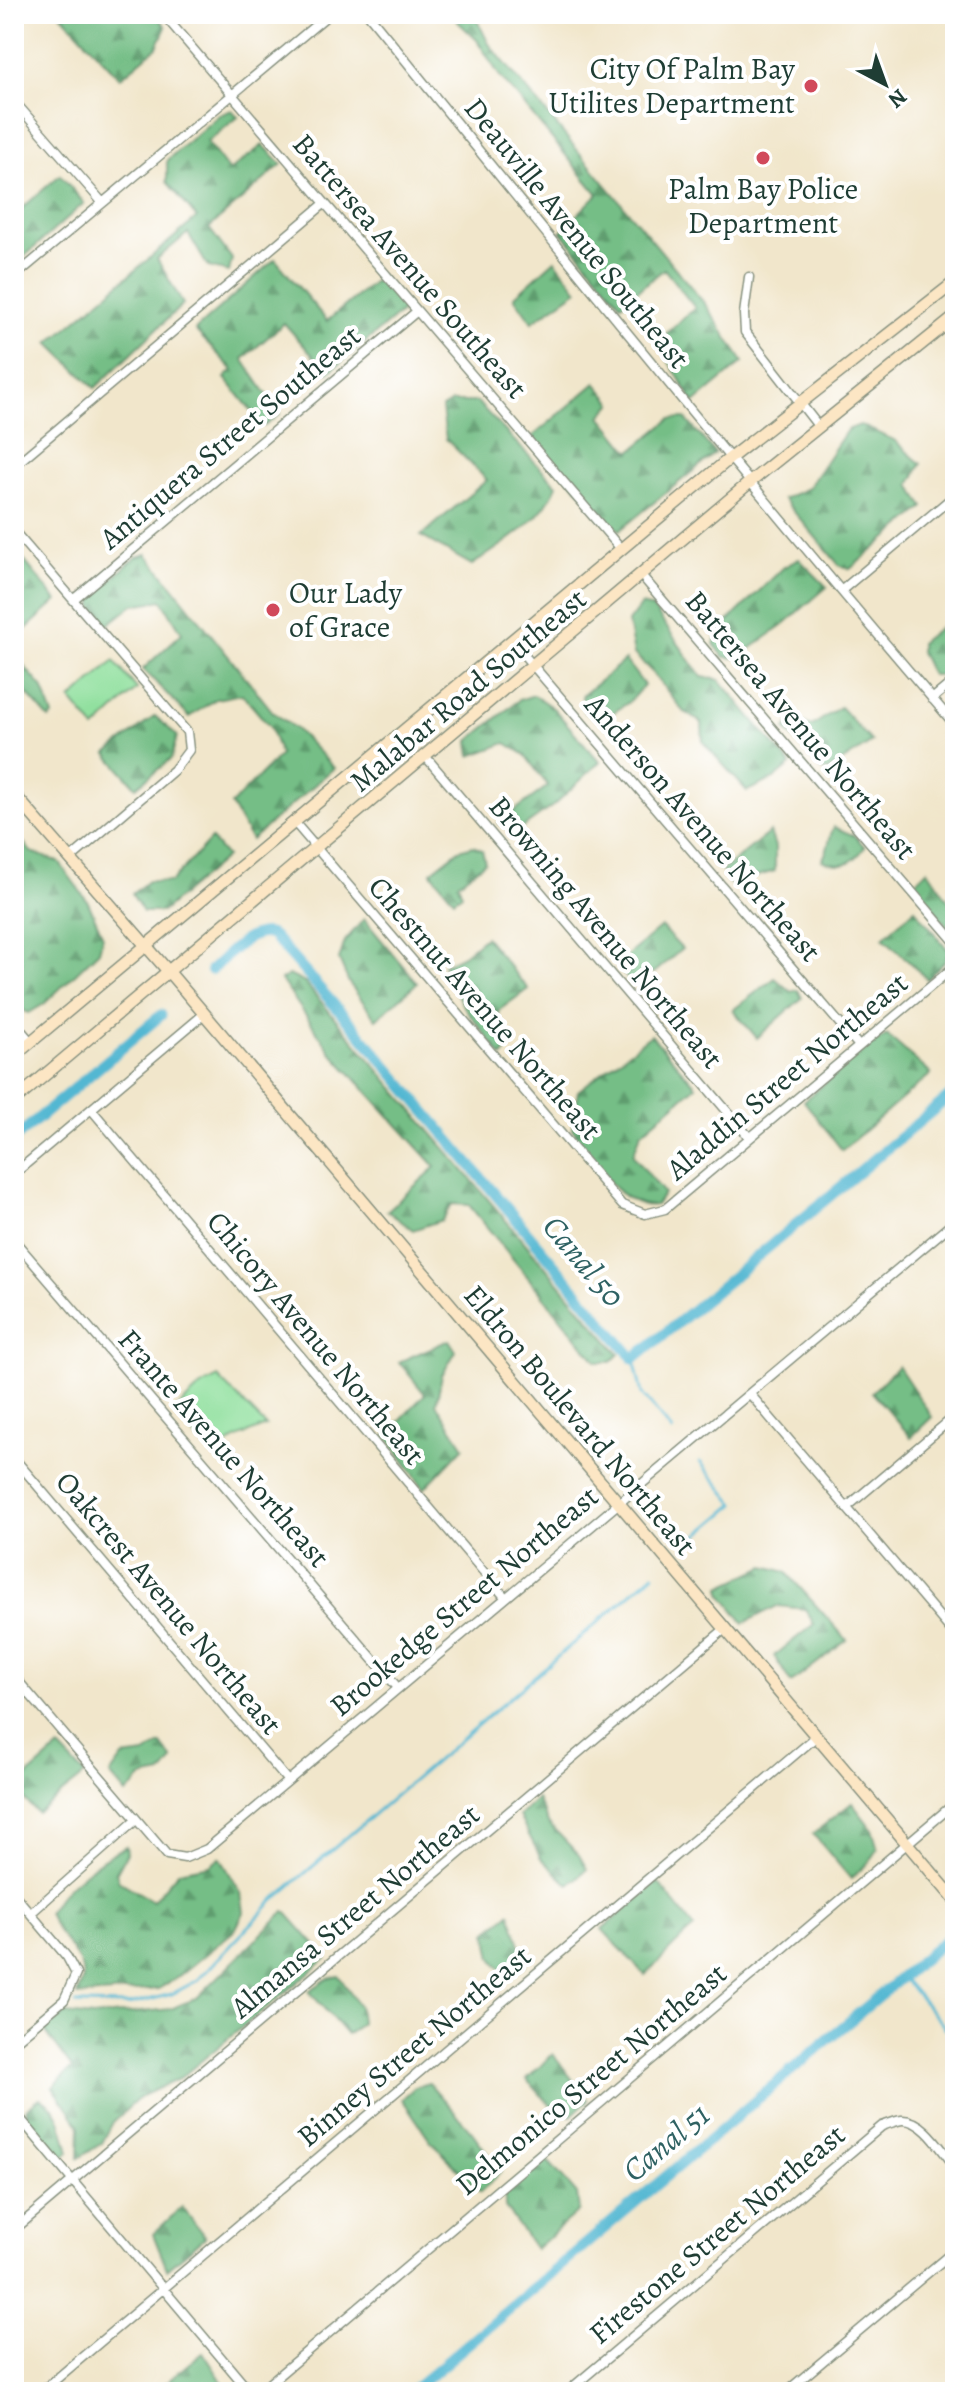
<svg xmlns="http://www.w3.org/2000/svg" width="969" height="2406" viewBox="0 0 969 2406" font-family="Alegreya,serif">
<style>
.green{fill:#91e09f;stroke:#588e6a;stroke-width:2}
.forest{fill:url(#forest-firs);stroke:#4a7e5d;stroke-width:2}
.lines{fill:none;stroke-linecap:round;stroke-linejoin:round}
.stream{stroke:#53b7d2;stroke-width:3}
.canal{stroke:#53b7d2;stroke-width:11}
.street-casing{stroke:#889280;stroke-width:11}
.secondary-casing{stroke:#889280;stroke-width:14}
.street{stroke:#fff;stroke-width:8}
.secondary{stroke:#fce6c4;stroke-width:11}
.poi-dot{fill:#d1495b;stroke:#fff;stroke-width:3}
.labels{text-anchor:middle;dominant-baseline:central;stroke-width:8;stroke-linejoin:round;paint-order:stroke}
.poi-label{font-size:30px;fill:#1f3d34;stroke:#fff;text-anchor:end}
.street-label{font-size:30px;fill:#1f3d34;stroke:#fff}
.water-label{font-size:32px;font-style:italic;fill:#2f6263;stroke:#fff}
</style>
<defs>
<pattern id="forest-firs" width="22" height="20" patternUnits="userSpaceOnUse" patternTransform="scale(2)"><rect width="22" height="20" fill="#74be86"/><path d="M5 1l3.5 6h-7zM16 11l3.5 6h-7z" fill="#5f9c6e"/></pattern>
</defs>
<rect width="100%" height="100%" fill="#fff"/>
<filter id="ink" filterUnits="userSpaceOnUse"><feTurbulence type="fractalNoise" baseFrequency=".0125" numOctaves="2"/><feDisplacementMap in="SourceGraphic" scale="16" xChannelSelector="R" yChannelSelector="G"/><feConvolveMatrix kernelMatrix="1 2 1 2 8 2 1 2 1" color-interpolation-filters="sRGB"/></filter>
<filter id="wash" filterUnits="userSpaceOnUse"><feTurbulence type="fractalNoise" baseFrequency=".006" numOctaves="4" result="noise"/><feDisplacementMap in="SourceGraphic" scale="32" xChannelSelector="R" yChannelSelector="G"/><feGaussianBlur stdDeviation="1.8" result="paint"/><feColorMatrix in="noise" values="0 0 0 0 0 0 0 0 0 0 0 0 0 0 0 0 0 1.4 0 .05"/><feComposite in="paint" operator="in"/></filter>
<g filter="url(#wash)">
<rect width="100%" height="100%" fill="#f1e6cb"/>
<!-- green -->
<path class="green" d="M 114,661 L 137,689 L 95,729 L 71,700 Z
M 218,1377 L 266,1426 L 235,1439 L 215,1454 L 196,1438 L 177,1409 L 201,1386 Z"/>
<!-- forest -->
<path class="forest" d="M 61,14 L 155,14 L 166,27 L 157,47 L 120,78 Z
M 450,14 L 474,14 L 489,44 L 705,304 L 743,362 L 694,403 L 657,342 L 695,308 L 664,269 L 621,304 L 561,231 L 598,194 L 499,75 L 477,40 Z
M 232,110 L 238,117 L 207,142 L 229,171 L 263,145 L 282,164 L 209,228 L 232,259 L 229,272 L 208,267 L 188,233 L 157,259 L 183,304 L 95,388 L 49,343 L 197,218 L 167,182 L 167,160 L 219,115 Z
M 60,175 L 84,203 L 14,266 L 14,206 L 19,211 Z
M 275,259 L 327,321 L 380,277 L 405,309 L 328,373 L 284,323 L 243,359 L 280,414 L 264,426 L 225,378 L 233,370 L 195,330 Z
M 555,260 L 578,290 L 532,322 L 514,297 Z
M 596,383 L 613,403 L 601,416 L 630,452 L 671,419 L 685,418 L 715,453 L 620,530 L 609,523 L 532,437 Z
M 452,402 L 477,402 L 557,485 C 543,521 503,544 472,565 L 421,536 L 487,480 L 446,439 L 442,408 Z
M 860,425 L 894,440 L 921,464 L 910,485 L 924,507 L 850,569 L 839,565 L 783,499 L 808,488 L 847,430 Z
M 14,548 L 57,601 L 14,640 Z
M 147,554 L 273,712 L 297,730 L 334,768 L 251,840 L 231,805 L 280,755 L 270,727 L 242,694 L 216,699 L 189,717 L 143,669 L 182,633 L 162,600 L 133,605 L 105,627 L 93,607 L 93,596 L 136,557 Z
M 799,559 L 827,587 L 782,626 L 737,658 L 724,657 L 714,644 L 718,631 L 784,567 Z
M 641,605 L 653,608 L 702,677 L 720,680 L 791,765 L 774,779 L 747,791 L 703,742 L 702,723 L 683,711 L 653,673 L 634,654 L 628,622 Z
M 949,620 L 955,624 L 955,656 L 943,675 L 931,675 L 920,652 L 920,643 Z
M 14,655 L 42,687 L 53,716 L 49,719 L 14,679 Z
M 625,660 L 644,685 L 629,702 L 602,720 L 584,712 L 582,696 Z
M 534,695 L 554,709 L 600,762 L 554,805 L 515,833 L 498,823 L 548,786 L 525,755 L 506,743 L 471,756 L 469,741 L 519,700 Z
M 840,707 L 872,742 L 828,771 L 822,770 L 785,729 L 793,721 L 812,726 Z
M 155,716 L 177,736 L 171,759 L 136,787 L 107,754 Z
M 834,827 L 855,836 L 865,847 C 852,865 843,868 822,860 C 831,846 827,840 834,827 Z
M 14,830 L 31,852 L 59,862 L 88,902 L 103,936 L 99,951 L 44,1004 L 29,1013 L 14,1007 Z
M 770,832 L 775,847 L 775,871 L 730,884 L 722,871 Z
M 211,839 L 226,857 L 162,912 L 143,912 L 132,894 L 148,881 L 171,882 Z
M 473,846 L 482,850 L 485,862 L 458,883 L 462,894 L 454,900 L 431,872 L 459,850 Z
M 928,870 L 955,910 L 955,931 L 950,929 L 913,884 Z
M 915,909 L 949,951 L 945,961 L 927,979 L 883,937 Z
M 364,919 L 417,983 L 376,1019 L 349,983 L 339,960 L 345,941 Z
M 661,927 L 682,949 L 654,973 L 647,973 L 633,985 L 616,965 Z
M 485,937 L 528,989 L 498,1011 L 507,1050 L 502,1057 L 462,1004 L 443,965 L 463,955 Z
M 289,975 L 305,983 L 619,1354 L 611,1362 L 597,1362 L 469,1205 L 452,1204 L 442,1220 L 413,1230 L 387,1211 L 436,1167 L 332,1053 L 281,980 Z
M 775,978 L 791,992 L 798,990 L 802,998 L 757,1038 L 733,1010 Z
M 651,1035 L 696,1086 L 641,1133 L 633,1155 L 664,1193 L 656,1205 C 619,1211 589,1155 572,1128 L 578,1091 Z
M 887,1035 L 931,1074 L 842,1150 L 804,1101 L 873,1043 Z
M 449,1340 L 456,1351 L 442,1375 L 436,1404 L 464,1447 L 424,1489 L 386,1435 L 425,1394 L 399,1362 Z
M 898,1366 L 932,1417 L 911,1437 L 872,1392 Z
M 765,1566 L 786,1572 L 847,1640 L 791,1683 L 774,1656 L 814,1624 L 805,1609 L 777,1606 L 744,1623 L 721,1593 L 721,1587 Z
M 161,1744 L 173,1760 L 162,1774 L 142,1778 L 126,1794 L 110,1775 L 123,1757 L 145,1754 Z
M 59,1748 L 85,1775 L 37,1813 L 14,1788 Z
M 537,1799 L 548,1823 L 579,1855 L 587,1869 L 569,1885 L 541,1858 L 519,1816 Z
M 852,1803 L 872,1829 L 878,1849 L 871,1860 L 851,1879 L 813,1834 Z
M 126,1846 L 127,1853 L 116,1873 L 119,1881 L 153,1901 L 179,1871 L 210,1865 L 220,1857 L 241,1893 L 244,1912 L 235,1930 L 174,1980 L 158,1989 L 77,1996 C 78,1990 83,1982 83,1977 C 83,1956 54,1934 48,1912 C 64,1886 98,1860 126,1846 Z
M 658,1882 L 694,1928 C 676,1942 662,1960 645,1975 L 602,1929 Z
M 285,1911 L 327,1958 L 179,2079 L 140,2097 L 113,2122 L 102,2143 L 79,2158 L 80,2126 L 53,2087 L 72,2068 L 44,2029 L 66,2014 L 93,2017 L 171,2009 L 198,1997 Z
M 510,1913 L 526,1964 L 509,1979 L 492,1958 L 487,1932 Z
M 339,1976 L 359,2006 L 361,2023 L 347,2035 L 309,1991 L 327,1979 Z
M 553,2054 L 588,2100 L 571,2116 L 550,2105 L 527,2079 Z
M 429,2083 L 472,2132 L 501,2172 L 480,2192 L 431,2141 L 402,2099 L 415,2087 Z
M 40,2098 C 60,2106 64,2133 69,2152 L 60,2158 L 28,2123 L 26,2109 Z
M 547,2160 L 577,2194 L 579,2211 L 535,2249 L 505,2207 L 505,2194 Z
M 182,2207 L 205,2237 L 167,2269 L 153,2234 Z
M 203,2352 L 229,2392 L 154,2392 Z"/>
<g class="lines">
<!-- stream -->
<path class="stream" d="M 634,1359 L 642,1394 L 672,1431
M 685,1546 L 735,1504 L 700,1462
M 902,1977 L 955,2039
M 76,2004 L 129,2005 L 172,1994 L 198,1980 L 276,1898 L 654,1574"/>
<!-- canal -->
<path class="canal" d="M 211,970 C 226,957 253,924 273,936 L 360,1034 L 634,1359 L 955,1092
M 14,1139 L 161,1015
M 411,2392 L 955,1932"/>
</g>
</g>
<g filter="url(#ink)">
<g class="lines">
<defs>
<path id="street" d="M 163,14 L 621,549
M 368,14 C 562,253 755,492 955,725
M 14,101 L 102,202
M 14,277 L 329,14
M 749,277 L 744,314 L 745,332 L 819,427
M 14,466 L 324,204
M 14,531 L 187,732 L 189,750 L 174,770 L 70,859
M 641,575 L 955,942
M 842,590 L 955,495
M 74,599 L 416,312
M 512,641 L 859,1046
M 932,699 L 955,680
M 426,757 L 749,1137
M 295,823 L 622,1205 L 645,1214 L 665,1209 L 955,966
M 14,1022 L 31,1042
M 91,1109 L 505,1597
M 14,1174 L 204,1014
M 14,1240 L 398,1688
M 750,1394 L 955,1635
M 14,1458 L 287,1780
M 847,1507 L 955,1416
M 944,1622 L 955,1613
M 14,1676 L 167,1855 L 185,1858 L 207,1849 L 955,1221
M 14,1894 L 67,1957 L 76,1974 L 64,2000 L 14,2042
M 31,1913 L 136,1820
M 14,2111 L 250,2392
M 14,2230 L 726,1628
M 41,2392 L 817,1736
M 259,2392 L 955,1803
M 567,2392 L 882,2126 C 888,2124 895,2121 902,2120 C 924,2119 942,2151 955,2166
M 786,2392 L 955,2250"/>
<path id="secondary" d="M 14,794 L 168,971 L 955,1900
M 14,1056 L 729,459 L 955,282
M 14,1101 L 749,483 L 955,317"/>
</defs>
<!-- street casing -->
<use href="#street" class="street-casing"/>
<!-- secondary casing -->
<use href="#secondary" class="secondary-casing"/>
<!-- street -->
<use href="#street" class="street"/>
<!-- secondary -->
<use href="#secondary" class="secondary"/>
</g>
</g>
<!-- markers -->
<g class="poi-dot">
<circle cx="811" cy="86" r="8"/>
<circle cx="763" cy="158" r="8"/>
<circle cx="273" cy="610" r="8"/>
</g>
<g class="labels">
<!-- poi labels -->
<g class="poi-label">
<text x="795" y="69">City Of Palm Bay<tspan x="795" dy="34">Utilites Department</tspan></text>
<text x="763" y="189" text-anchor="middle">Palm Bay Police<tspan x="763" dy="34">Department</tspan></text>
<text x="289" y="593" text-anchor="start">Our Lady<tspan x="289" dy="34">of Grace</tspan></text>
</g>
<!-- street labels -->
<g class="street-label">
<text transform="translate(577 233) rotate(51)">Deauville Avenue Southeast</text>
<text transform="translate(410 266) rotate(49)">Battersea Avenue Southeast</text>
<text transform="translate(230 437) rotate(-40)">Antiquera Street Southeast</text>
<text transform="translate(468 690) rotate(-40)">Malabar Road Southeast</text>
<text transform="translate(801 725) rotate(50)">Battersea Avenue Northeast</text>
<text transform="translate(703 828) rotate(49)">Anderson Avenue Northeast</text>
<text transform="translate(606 932) rotate(50)">Browning Avenue Northeast</text>
<text transform="translate(485 1008) rotate(49)">Chestnut Avenue Northeast</text>
<text transform="translate(787 1076) rotate(-40)">Aladdin Street Northeast</text>
<text transform="translate(316 1338) rotate(50)">Chicory Avenue Northeast</text>
<text transform="translate(580 1420) rotate(50)">Eldron Boulevard Northeast</text>
<text transform="translate(224 1448) rotate(49)">Frante Avenue Northeast</text>
<text transform="translate(464 1601) rotate(-40)">Brookedge Street Northeast</text>
<text transform="translate(169 1603) rotate(50)">Oakcrest Avenue Northeast</text>
<text transform="translate(355 1911) rotate(-40)">Almansa Street Northeast</text>
<text transform="translate(414 2046) rotate(-40)">Binney Street Northeast</text>
<text transform="translate(591 2079) rotate(-40)">Delmonico Street Northeast</text>
<text transform="translate(717 2234) rotate(-40)">Firestone Street Northeast</text>
</g>
<!-- water labels -->
<g class="water-label">
<text transform="translate(584 1261) rotate(50)">Canal 50</text>
<text transform="translate(666 2142) rotate(-40)">Canal 51</text>
</g>
</g>
<!-- margin -->
<rect width="969" height="2406" fill="none" stroke="#fff" stroke-width="48"/>
<!-- north arrow -->
<g transform="translate(885 84) rotate(139)" stroke="#ffffff" stroke-width="6" paint-order="stroke">
<path d="M0-6L14 30L0 20L-14 30Z" fill="#1f3d34"/>
<text y="-12" font-size="22" font-weight="bold" text-anchor="middle" fill="#1f3d34">N</text>
</g>
</svg>
